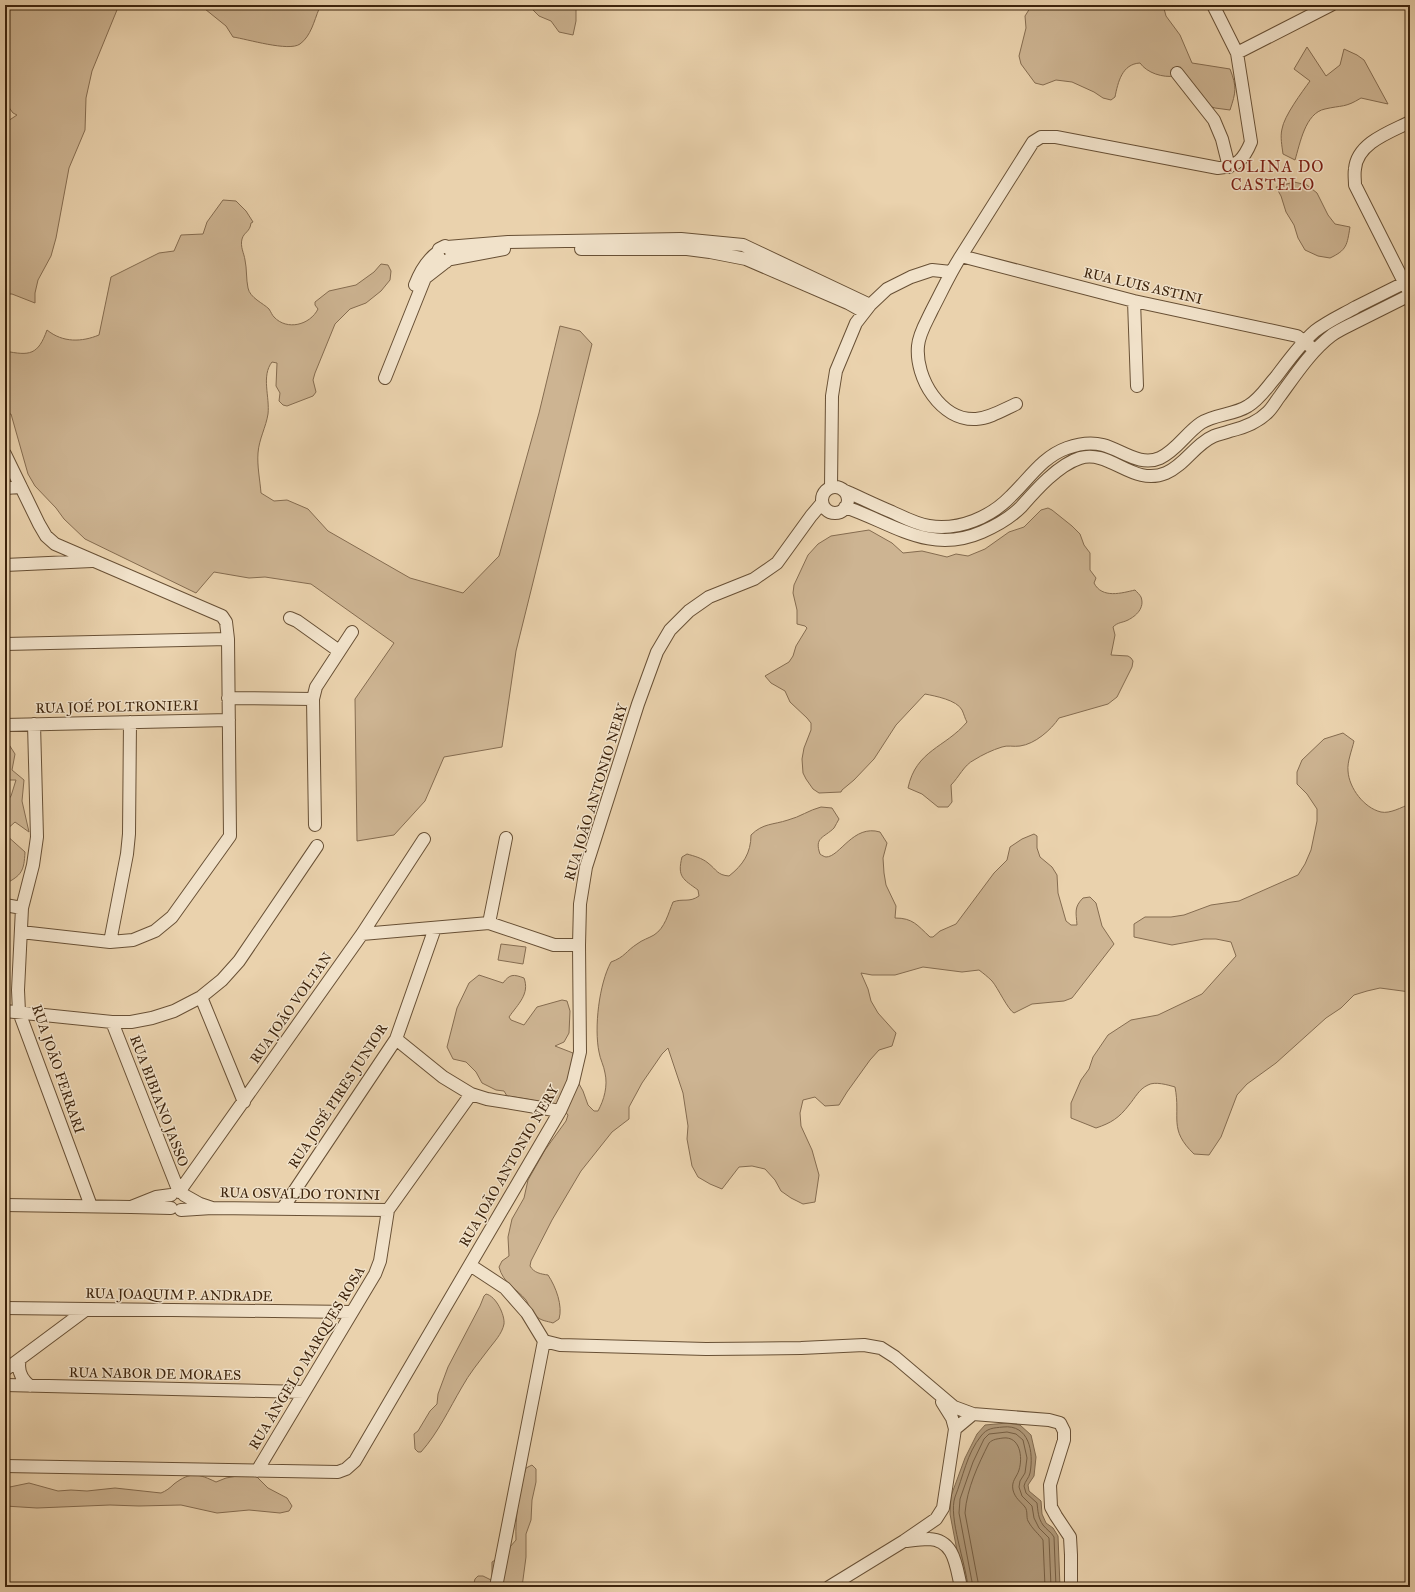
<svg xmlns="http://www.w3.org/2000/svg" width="1415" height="1592" viewBox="0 0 1415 1592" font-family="'IM FELL Great Primer',serif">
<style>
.green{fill:#cdb492;stroke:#856c50}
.water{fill:#af9777;stroke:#81694d}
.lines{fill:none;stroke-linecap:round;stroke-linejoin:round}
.shore{stroke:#765e42;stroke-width:1}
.minor-casing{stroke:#685035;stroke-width:14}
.minor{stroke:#f1e2ca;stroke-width:12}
.labels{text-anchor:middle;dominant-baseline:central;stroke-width:3;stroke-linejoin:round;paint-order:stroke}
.street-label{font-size:14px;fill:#3d240d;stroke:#f1e2ca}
.quarter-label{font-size:16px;letter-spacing:1px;fill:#7a1f14;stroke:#f1e2ca}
</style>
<rect width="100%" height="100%" fill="#ead2ad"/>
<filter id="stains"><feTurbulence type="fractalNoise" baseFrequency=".005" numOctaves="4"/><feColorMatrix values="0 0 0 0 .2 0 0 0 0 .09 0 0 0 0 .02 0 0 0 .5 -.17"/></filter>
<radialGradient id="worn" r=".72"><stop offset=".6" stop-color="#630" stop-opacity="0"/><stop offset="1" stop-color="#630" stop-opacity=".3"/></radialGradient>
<!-- green -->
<path class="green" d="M 5,5 L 119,5 L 92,71 L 86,98 L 85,130 L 69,168 L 56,238 L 51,256 L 38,280 L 35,293 L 35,303 L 12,294 L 5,294 L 5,123 L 17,115 L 13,113 L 5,102 Z
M 200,5 L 327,5 L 319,9 C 314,21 311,36 300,44 C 289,52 247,39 233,37 L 226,26 Z
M 525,5 L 576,5 L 576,21 L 573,35 L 559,32 L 551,21 L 539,16 L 529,6 Z
M 1032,5 L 1163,5 L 1166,16 L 1180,35 L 1192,63 L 1230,69 C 1237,87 1236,92 1230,110 L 1215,108 L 1203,104 L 1175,76 C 1163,78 1147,73 1140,63 C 1122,64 1118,82 1115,97 L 1111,100 L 1103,98 L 1094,92 L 1072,82 L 1056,80 L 1043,85 L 1035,83 L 1021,64 L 1019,56 L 1026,28 L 1025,16 Z
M 1307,47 L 1326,76 L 1340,65 L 1344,49 L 1357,55 L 1364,60 L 1388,104 L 1361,98 C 1345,108 1342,105 1325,109 C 1305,113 1300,144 1295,160 L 1283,154 C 1282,146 1280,137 1282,129 C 1284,116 1302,92 1310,81 L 1294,69 Z
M 1294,182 L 1307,185 L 1317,193 L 1328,215 L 1335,224 L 1350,227 C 1347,245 1347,250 1330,258 L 1318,256 L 1305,250 L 1298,238 L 1294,225 L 1286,212 L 1281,196 L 1276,187 Z
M 223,200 L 236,201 L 246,211 L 253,222 L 251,223 C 250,232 244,232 242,239 C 240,247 244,253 245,260 C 247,269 246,279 248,288 C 250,298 263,303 269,309 C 271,312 272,315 274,317 C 287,331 310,325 318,309 L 315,305 L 315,302 L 329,291 L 356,285 L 374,272 L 381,264 L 388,265 L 391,271 L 390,280 L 381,291 L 366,303 L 350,309 L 335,324 L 315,373 L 313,380 L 316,392 L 313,396 L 287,406 L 283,405 L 279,401 L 280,393 L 276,386 L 277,363 L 272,362 C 261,376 270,397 268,414 C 266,427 259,439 258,453 C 257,466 260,480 261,493 L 274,501 L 287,500 L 308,509 L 328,531 L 410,578 L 463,593 L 499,556 L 539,413 L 560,326 L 580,331 L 592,344 L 516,651 L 502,747 L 444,757 L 425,801 L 394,835 L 357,841 L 355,699 L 394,643 L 311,584 L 265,577 L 249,578 L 214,572 L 196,593 L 85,539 L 64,519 L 56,508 L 35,486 L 28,474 L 11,414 L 5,414 L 5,351 C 30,356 38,355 47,330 C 63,343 82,342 99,335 L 111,277 L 159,253 L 174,251 L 181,235 L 203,234 L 207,222 Z
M 1048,508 L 1052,510 L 1072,526 L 1080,534 L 1084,545 L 1090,553 L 1090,570 L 1096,578 L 1094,583 C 1102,599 1122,593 1135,590 C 1137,592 1140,595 1141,597 C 1145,608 1136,616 1128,620 C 1122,623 1118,622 1113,627 L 1115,635 L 1111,655 L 1128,656 L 1131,658 L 1133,661 L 1132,667 L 1117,697 L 1108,704 L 1059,718 C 1051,730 1035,744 1020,746 C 1014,747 1007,745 1002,747 C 992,750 982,755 974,760 C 964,765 959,777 951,785 L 952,802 L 948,807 L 938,807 L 922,794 L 908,788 C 916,750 945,748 967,722 C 965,719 964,714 962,710 C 957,700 935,696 925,694 L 896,725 L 874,759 L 854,780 L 842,790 L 841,792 L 819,793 L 813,789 L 806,779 L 803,773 L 802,759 L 804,748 L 811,730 L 811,723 L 807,718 L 790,702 L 785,691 L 771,683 L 765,676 L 789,662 L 793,656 L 796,646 L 807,628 L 805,626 L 797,624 L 797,610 L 793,593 L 794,585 L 808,555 L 818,544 L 831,536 L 869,530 L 892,543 L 903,553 L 922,551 L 947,557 L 956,554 L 968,556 L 985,549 L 1009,532 L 1024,527 L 1041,510 Z
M 1343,733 L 1354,741 C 1352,750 1347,762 1348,771 C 1349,788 1364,808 1381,812 C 1390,814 1402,807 1410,804 L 1410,992 L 1380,988 L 1367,991 L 1354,995 L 1341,1008 L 1326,1018 L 1276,1063 L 1247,1084 L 1237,1095 L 1221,1137 L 1209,1155 L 1194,1154 C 1168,1129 1181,1118 1175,1087 C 1168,1085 1155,1081 1148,1085 C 1139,1089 1135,1098 1129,1105 C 1119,1118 1111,1123 1096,1128 L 1071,1118 L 1071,1103 L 1081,1080 L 1089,1069 L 1093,1057 L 1108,1035 L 1131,1020 L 1158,1015 L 1202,994 L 1236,956 L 1231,942 L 1216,939 L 1204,939 L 1172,945 L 1134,937 L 1134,924 L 1145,917 L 1171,917 L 1184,915 L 1211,905 L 1239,901 L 1298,875 L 1305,864 L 1311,850 L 1317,821 L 1317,809 L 1307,794 L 1297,784 L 1297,772 L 1302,760 L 1324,739 Z
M 5,742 L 8,743 L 15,754 L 12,770 L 24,780 L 22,801 L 29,832 L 15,822 L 5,831 L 5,804 L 11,796 L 16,780 L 5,780 Z
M 821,807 L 832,808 L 839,819 C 837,822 836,825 834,828 C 824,838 814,837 820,854 C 821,855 825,857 826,857 C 840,857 853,824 880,832 L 887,843 L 883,858 L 884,873 L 886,885 L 896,906 L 895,918 C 913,918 917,925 930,937 L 933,937 L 940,931 L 956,924 L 994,873 L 1007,860 L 1010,847 L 1022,839 L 1034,834 L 1037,836 L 1037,848 L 1040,857 L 1052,867 L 1057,875 L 1058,893 L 1066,921 L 1071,925 L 1077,925 C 1076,912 1074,907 1083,898 L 1090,897 L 1096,903 L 1102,926 L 1114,944 L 1072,998 L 1064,1001 L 1032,1004 L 1014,1013 C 1008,1010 998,988 992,981 C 988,977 983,973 979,970 L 962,972 L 923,967 L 895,975 L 872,975 L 861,973 L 868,989 L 871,1001 L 878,1013 L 896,1033 L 892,1046 L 879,1050 L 870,1060 L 847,1092 L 839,1105 L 825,1106 L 815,1097 L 803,1100 L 800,1113 L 801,1126 L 812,1150 L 819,1175 L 815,1202 L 803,1204 L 791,1198 L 781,1191 L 775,1180 L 765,1169 L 752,1166 L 739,1167 L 722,1189 L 710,1184 L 698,1177 L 692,1166 L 687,1139 L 688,1126 L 683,1093 L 668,1048 L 662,1054 L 642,1083 L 629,1107 L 629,1119 L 612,1132 L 581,1171 L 552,1220 L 531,1261 L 530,1266 C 534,1273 541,1274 548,1275 C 556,1287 563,1306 559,1319 L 553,1323 C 547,1321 541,1321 536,1316 C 531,1312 529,1305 526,1300 C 516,1288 503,1283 499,1267 L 502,1261 L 509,1256 L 508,1237 L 512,1219 L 524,1198 L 528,1180 L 545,1150 L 566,1121 L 568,1115 C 560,1103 521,1098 507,1096 L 504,1091 L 496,1090 L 482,1083 L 476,1072 L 466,1062 L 453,1059 L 447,1047 L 457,1008 L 469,983 L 479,975 L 503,983 C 510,974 513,974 524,978 C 530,994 518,1004 509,1017 L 511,1020 L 524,1025 L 537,1007 L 562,1000 L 567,1001 L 570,1011 L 569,1033 L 564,1042 L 555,1046 L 573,1053 L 573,1073 L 583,1091 L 588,1105 L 594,1111 L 598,1111 C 604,1100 608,1086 605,1073 C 604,1066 600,1059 599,1052 C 594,1028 599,984 611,962 C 625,957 626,951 637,944 C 642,940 649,938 654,935 C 665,928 668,914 673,902 C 683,898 689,903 699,896 L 698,890 C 683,879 677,877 682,857 L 687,854 C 694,856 702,858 708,863 C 717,870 717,875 729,876 C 743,865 751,853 751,835 C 763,823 773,825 788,820 C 800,817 809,810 821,807 Z
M 5,834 L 25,852 C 24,871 22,875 5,884 Z
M 501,944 L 526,947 L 523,964 L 498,960 Z
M 486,1294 C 496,1296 505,1315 504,1324 C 502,1334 494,1342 488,1350 C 479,1362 469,1374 462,1387 C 449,1409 438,1433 421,1452 L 418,1452 L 415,1449 L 414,1434 L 418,1431 L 430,1411 L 437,1404 L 438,1394 L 448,1367 L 480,1306 L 484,1296 Z
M 532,1465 L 536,1469 L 536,1482 L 532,1500 L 531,1520 L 526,1534 L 526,1557 L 522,1587 L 473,1587 L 475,1579 L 478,1576 L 483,1576 L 491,1580 L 492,1576 L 492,1562 L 503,1555 L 516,1540 C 515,1517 519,1491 526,1468 Z
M 249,1474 L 257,1477 L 268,1488 L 287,1498 L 292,1506 L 289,1511 L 280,1513 L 249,1510 L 217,1513 L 181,1505 L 139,1506 L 110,1505 L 37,1508 L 5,1506 L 5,1488 L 29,1483 L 58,1491 L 71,1490 L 87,1491 L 115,1488 L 161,1493 C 166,1491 170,1488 174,1484 C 191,1471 199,1474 216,1482 L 226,1478 Z"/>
<!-- water -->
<path class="water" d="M 1007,1423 L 1020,1425 L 1031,1435 L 1036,1457 L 1034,1476 L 1028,1485 L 1029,1491 L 1041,1501 L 1042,1514 L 1046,1523 L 1053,1528 L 1058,1536 L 1060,1587 L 964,1587 L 950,1514 L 951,1496 L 965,1458 L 977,1434 L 985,1425 Z"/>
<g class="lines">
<!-- shore -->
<path class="shore" d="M 968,1587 C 966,1564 948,1517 955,1497 C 963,1477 967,1453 981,1436 C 987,1428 993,1428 1003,1427 C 1029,1424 1034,1452 1030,1473 C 1029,1478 1025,1481 1024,1486 L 1026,1493 L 1037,1503 C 1038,1511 1038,1518 1043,1525 C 1047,1530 1051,1532 1054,1537 L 1056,1587
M 973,1587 L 959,1513 L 960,1499 L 973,1462 L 984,1439 L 989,1434 L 1007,1432 L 1016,1434 L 1023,1440 L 1027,1458 L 1025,1473 L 1020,1481 L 1019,1487 L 1022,1496 L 1032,1506 L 1034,1518 L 1039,1528 L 1049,1538 L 1051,1587
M 979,1587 L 965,1513 C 967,1488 978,1465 989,1443 C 993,1439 997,1439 1003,1438 C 1020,1436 1023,1457 1019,1470 C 1017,1477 1011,1481 1013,1490 C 1015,1498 1020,1501 1025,1507 C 1028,1511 1026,1517 1028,1521 C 1033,1530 1038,1533 1043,1540 L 1045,1587"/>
<defs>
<path id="minor" d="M 1237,53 L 1331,5
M 1177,73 L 1214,120 L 1222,139 L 1229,167
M 447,247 L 508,242 L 681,239 L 743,245 L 870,305
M 581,249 L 687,249 L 710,252 L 746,259 L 848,303 L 864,312
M 961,256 L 1134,301 L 1297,336 L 1311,347
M 451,259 L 504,249
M 415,285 C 420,272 427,260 438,252
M 1408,290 L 1355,185 C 1355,180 1354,174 1355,169 C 1357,143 1390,132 1410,122
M 1134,301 L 1137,386
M 385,378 L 425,278 L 452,257 L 451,250 L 445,246 L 439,249 L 437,254 L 441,261 L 446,262
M 1016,404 C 1003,410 990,418 976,419 C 941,421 915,378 918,346 C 919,333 927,321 932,310 C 942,291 950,273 961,256 L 1033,142 L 1041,137 L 1056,137 L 1218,168 C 1237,167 1244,159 1251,142 L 1237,53 L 1213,5
M 5,454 L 39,524 L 46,536 L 55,544 L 222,616 L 226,622 L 228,639 L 230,836 L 172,917 L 155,931 L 133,940 L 110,942 L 21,932
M 831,487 L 832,396 L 836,371 L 856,323 L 870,305 L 887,289 L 911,277 L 932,270 L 951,272
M822 500a13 13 0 1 1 26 0a13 13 0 1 1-26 0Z
M 5,488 L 21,487
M 843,490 C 859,497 875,505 892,512 C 903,517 916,524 929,526 C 959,531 991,517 1011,496 C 1029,479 1042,457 1067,448 C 1078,444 1092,442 1103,445 C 1122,450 1140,467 1160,458 C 1177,450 1186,433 1201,423 C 1215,414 1234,415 1248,406 C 1260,399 1267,387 1276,377 C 1288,361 1300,344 1315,331 C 1328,321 1342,315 1356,307 C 1374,298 1392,289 1410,280
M 845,507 C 893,523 929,555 982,532 C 996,526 1010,518 1021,507 C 1036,490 1058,465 1080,458 C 1110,449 1133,487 1166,473 C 1185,465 1195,444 1214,436 C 1219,434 1225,433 1230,431 C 1243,428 1258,422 1268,412 C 1273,407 1276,401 1280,396 C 1296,374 1311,351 1332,335 C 1339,330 1348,326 1356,322 C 1374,313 1392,304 1410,295
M 5,565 L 92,561
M 290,618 L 297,621 L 339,651
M 5,644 L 228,639
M 228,698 L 313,699 L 316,687 L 352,632
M 313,699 L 315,825
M 34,724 L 37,837 L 33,865 L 22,908 L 18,990 L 19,1012 L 91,1206
M 5,725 L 229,720
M 5,905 L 22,908
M 489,923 L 506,838
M 362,934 L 489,923 L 554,945 L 579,945
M 110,942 L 127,854 L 129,834 L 130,722
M 201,997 L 244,1102
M 5,1011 L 112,1022 L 131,1022 L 152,1018 L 174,1011 L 201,997 L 222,980 L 239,961 L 317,846
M 112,1022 L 179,1192
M 396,1039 L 443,1077 L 471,1094 L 487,1099 L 560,1111
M 179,1192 L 362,934 L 424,839
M 171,1195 L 156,1197 L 131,1207 L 171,1208
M 5,1205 L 131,1207
M 212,1208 L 388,1210
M 283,1208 L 396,1039 L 435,928
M 181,1210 L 212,1208 L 200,1204 L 184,1195
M 470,1265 L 505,1288 L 527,1313 L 544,1341 L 560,1345 L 706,1349 L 801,1348 L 864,1345 L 881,1348 L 895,1357 L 954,1407 L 973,1414 L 1049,1420 L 1060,1423 L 1064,1431 L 1064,1440 L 1050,1485 L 1051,1507 L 1056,1516 L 1070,1537 L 1071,1555 L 1071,1587
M 5,1308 L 352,1312
M 20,1359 C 17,1370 21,1379 30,1386
M 5,1370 L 87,1309
M 5,1385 L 304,1392
M 955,1429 L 973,1414
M 5,1466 L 338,1472 L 346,1469 L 355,1461 L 560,1111 L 573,1082 L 580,1052 L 579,945 L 580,904 L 586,867 L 638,704 L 657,652 L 670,630 L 689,611 L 709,597 L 754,579 L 777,563 L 811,516 L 822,503
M 257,1471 L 375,1274 L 380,1261 L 388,1210 L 471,1094
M 906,1541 C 914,1540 921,1539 929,1539 C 955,1540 956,1567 961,1587
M 496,1587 L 544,1341
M 829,1587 L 904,1541 L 936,1519 L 943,1508 L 955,1429 L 952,1418 L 942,1402"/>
</defs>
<!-- minor casing -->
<use href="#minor" class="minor-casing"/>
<!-- minor -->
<use href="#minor" class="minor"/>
</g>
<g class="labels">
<!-- street labels -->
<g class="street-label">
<text transform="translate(1143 286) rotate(13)">RUA LUIS ASTINI</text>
<text transform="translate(117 707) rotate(-1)">RUA JOÉ POLTRONIERI</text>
<text transform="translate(596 792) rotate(-73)">RUA JOÃO ANTONIO NERY</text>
<text transform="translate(291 1008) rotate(-55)">RUA JOÃO VOLTAN</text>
<text transform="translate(58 1069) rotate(71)">RUA JOÃO FERRARI</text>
<text transform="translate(338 1096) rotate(-57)">RUA JOSÉ PIRES JUNIOR</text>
<text transform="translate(159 1101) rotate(69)">RUA BIBIANO JASSO</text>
<text transform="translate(509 1166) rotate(-60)">RUA JOÃO ANTONIO NERY</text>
<text transform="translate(300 1194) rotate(1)">RUA OSVALDO TONINI</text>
<text transform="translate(179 1295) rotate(1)">RUA JOAQUIM P. ANDRADE</text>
<text transform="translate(307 1358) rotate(-59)">RUA ÂNGELO MARQUES ROSA</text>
<text transform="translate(155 1374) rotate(1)">RUA NABOR DE MORAES</text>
</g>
<!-- quarter labels -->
<g class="quarter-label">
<text x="1273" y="166">COLINA DO<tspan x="1273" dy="18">CASTELO</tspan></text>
</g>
</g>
<!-- margin -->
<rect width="1415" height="1592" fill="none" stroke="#ead2ad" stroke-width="20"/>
<rect x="6" y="6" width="1403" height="1580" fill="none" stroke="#3d240d" stroke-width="2"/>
<rect x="10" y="10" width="1395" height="1572" fill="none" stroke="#3d240d"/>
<rect width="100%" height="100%" filter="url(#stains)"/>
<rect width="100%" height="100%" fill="url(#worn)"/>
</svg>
